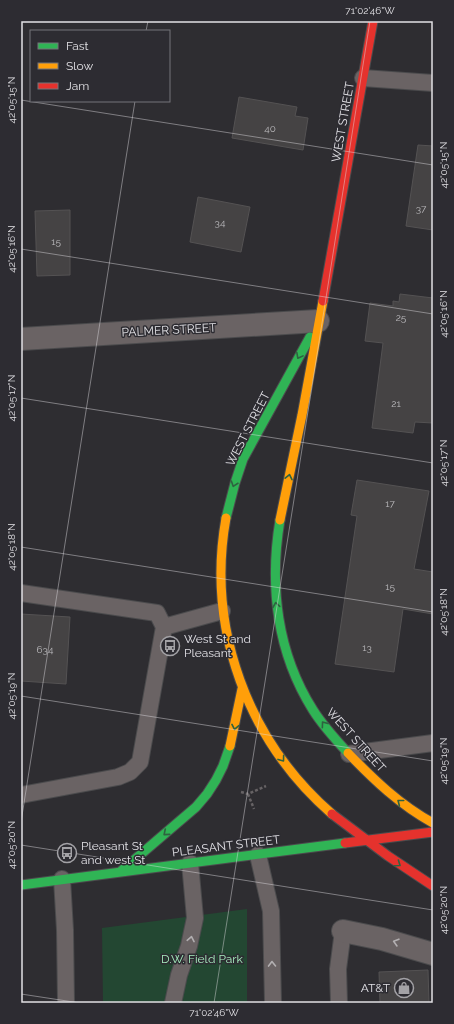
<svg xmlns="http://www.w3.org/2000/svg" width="454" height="1024" viewBox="0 0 454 1024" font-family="Raleway,sans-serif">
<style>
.green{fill:#234732}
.building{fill:#454344;stroke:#545253}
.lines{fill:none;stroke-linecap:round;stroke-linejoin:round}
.lane-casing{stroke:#4b4b4d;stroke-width:18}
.street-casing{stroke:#4b4b4d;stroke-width:24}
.fast-casing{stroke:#4b4b4d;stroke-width:11}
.slow-casing{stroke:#4b4b4d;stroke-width:11}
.jam-casing{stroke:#4b4b4d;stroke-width:11}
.path{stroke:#676365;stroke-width:2.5;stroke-dasharray:3 2;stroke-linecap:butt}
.lane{stroke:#6a6364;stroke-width:16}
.street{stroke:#6a6364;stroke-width:22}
.fast{stroke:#30b455;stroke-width:9}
.slow{stroke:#ff9f0a;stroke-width:9}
.jam{stroke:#e5322d;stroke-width:9}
.oneway{stroke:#2e6240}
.oneway2{stroke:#b2afb1}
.ticks{fill:none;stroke:#e2e1e5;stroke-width:1;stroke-opacity:0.45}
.labels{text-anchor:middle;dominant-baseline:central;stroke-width:3;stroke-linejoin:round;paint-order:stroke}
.number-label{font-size:10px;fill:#bbbabd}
.street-label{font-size:12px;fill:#e2e1e5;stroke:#2d2c32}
.poi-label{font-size:12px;fill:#e2e1e5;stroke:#2d2c32;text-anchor:start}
.park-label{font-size:12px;fill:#a6eebf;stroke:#2d2c32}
.neatline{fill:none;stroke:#e2e1e5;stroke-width:1.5}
.ticks-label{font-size:10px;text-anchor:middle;fill:#e2e1e5}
</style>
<rect width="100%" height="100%" fill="#2e2d31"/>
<!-- green -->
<path class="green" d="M 247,909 L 247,1003 L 103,1003 L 102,928 Z"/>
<!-- building -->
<path class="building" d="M 239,97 L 297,107 L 295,116 L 308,118 L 303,150 L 232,138 Z
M 418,145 L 433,146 L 433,230 L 406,226 Z
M 198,197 L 250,207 L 241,252 L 190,242 Z
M 70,210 L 70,275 L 37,276 L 35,211 Z
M 400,294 L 433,298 L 433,423 L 415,422 L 413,433 L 372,428 L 383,343 L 365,341 L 370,303 L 393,306 L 393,301 L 399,302 Z
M 357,480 L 429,491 L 414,569 L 433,572 L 433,614 L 403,609 L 394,672 L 335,664 L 357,516 L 351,515 Z
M 21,614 L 70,617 L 66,684 L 21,681 Z
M 428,970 L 429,1003 L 380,1003 L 379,972 Z"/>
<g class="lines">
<defs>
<path id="lane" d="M 363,78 L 433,83
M 21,593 L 157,613 L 164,627
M 349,754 L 433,743
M 21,795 L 118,777 L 130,772 L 140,762 L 164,627 L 222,611
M 258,855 L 271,911 L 273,1003
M 62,879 L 65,930 L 66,1003
M 173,1003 L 179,975 L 189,946 L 195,918 L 190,863
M 339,1003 L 338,969 L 343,931"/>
<path id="street" d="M 21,339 L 318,321
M 343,931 L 382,939 L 433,954"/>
<path id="fast" d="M 226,518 L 235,483 L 243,459 L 310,337
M 280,520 C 269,586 277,653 313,710 C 323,726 336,740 348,753
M 120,872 L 196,807 L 207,794 L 216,780 L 223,766 L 230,746
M 21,885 L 345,843"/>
<path id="slow" d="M 226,518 C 206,629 248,741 332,814
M 280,520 L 302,415 L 323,301
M 230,746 L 242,689
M 348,753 C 374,780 400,805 433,823"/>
<path id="jam" d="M 323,301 L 373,21
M 332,814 L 388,856 L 433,886
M 345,843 L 433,832"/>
</defs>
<!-- lane casing -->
<use href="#lane" class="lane-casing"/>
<!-- street casing -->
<use href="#street" class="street-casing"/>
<!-- fast casing -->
<use href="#fast" class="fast-casing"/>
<!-- slow casing -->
<use href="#slow" class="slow-casing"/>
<!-- jam casing -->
<use href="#jam" class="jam-casing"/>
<!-- path -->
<path class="path" d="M 241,792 L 248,794 L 266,786
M 248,794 L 254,809"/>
<!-- lane -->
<use href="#lane" class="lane"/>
<!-- street -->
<use href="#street" class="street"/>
<!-- fast -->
<use href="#fast" class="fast"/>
<!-- slow -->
<use href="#slow" class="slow"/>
<!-- jam -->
<use href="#jam" class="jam"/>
</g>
<!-- one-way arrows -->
<defs><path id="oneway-chevron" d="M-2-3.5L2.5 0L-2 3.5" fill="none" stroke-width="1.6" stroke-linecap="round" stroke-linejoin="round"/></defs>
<g class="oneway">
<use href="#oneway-chevron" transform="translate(299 356) rotate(118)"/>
<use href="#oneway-chevron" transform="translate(289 477) rotate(-78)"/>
<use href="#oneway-chevron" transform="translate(234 484) rotate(109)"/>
<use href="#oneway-chevron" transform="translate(276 605) rotate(-99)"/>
<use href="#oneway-chevron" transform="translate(324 724) rotate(-126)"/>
<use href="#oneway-chevron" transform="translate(235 727) rotate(101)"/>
<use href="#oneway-chevron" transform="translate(282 759) rotate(54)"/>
<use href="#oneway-chevron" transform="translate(400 802) rotate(-142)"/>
<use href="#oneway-chevron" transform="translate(166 833) rotate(140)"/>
<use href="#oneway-chevron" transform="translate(398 864) rotate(35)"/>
</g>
<g class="oneway2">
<use href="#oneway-chevron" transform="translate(191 939) rotate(-79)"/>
<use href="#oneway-chevron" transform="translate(396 942) rotate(-164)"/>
<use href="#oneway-chevron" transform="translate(272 964) rotate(-91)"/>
</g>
<!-- ticks -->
<path class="ticks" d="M 146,31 L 148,21M 21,100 L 433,165M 21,249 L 433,314M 21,398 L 433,463M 21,547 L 433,612M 21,696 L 433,761M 21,822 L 135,101M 21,845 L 433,910M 21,994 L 80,1003M 214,1003 L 370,21"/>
<!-- icons -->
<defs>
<symbol id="bus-ring" viewBox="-11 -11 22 22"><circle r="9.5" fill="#2d2c32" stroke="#a3a2a6" stroke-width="1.5"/><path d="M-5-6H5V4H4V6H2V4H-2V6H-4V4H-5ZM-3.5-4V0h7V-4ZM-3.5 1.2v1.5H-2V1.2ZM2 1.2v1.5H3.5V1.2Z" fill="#a3a2a6"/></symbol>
<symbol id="shop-ring" viewBox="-11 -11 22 22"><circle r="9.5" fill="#2d2c32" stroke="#a3a2a6" stroke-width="1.5"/><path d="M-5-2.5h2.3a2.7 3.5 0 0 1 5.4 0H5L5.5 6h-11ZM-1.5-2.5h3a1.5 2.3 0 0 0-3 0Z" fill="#a3a2a6"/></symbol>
</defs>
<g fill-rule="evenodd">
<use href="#bus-ring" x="159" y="635" width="22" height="22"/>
<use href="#bus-ring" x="56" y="842" width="22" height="22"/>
<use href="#shop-ring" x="393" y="977" width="22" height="22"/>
</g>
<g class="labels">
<!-- number labels -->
<g class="number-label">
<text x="270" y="128">40</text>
<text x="421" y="208">37</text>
<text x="220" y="222">34</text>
<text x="56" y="241">15</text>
<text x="401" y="317">25</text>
<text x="396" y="403">21</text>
<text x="390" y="503">17</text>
<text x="390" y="586">15</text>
<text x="367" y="647">13</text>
<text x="45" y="649">634</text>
</g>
<!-- street labels -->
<g class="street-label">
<text transform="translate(343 122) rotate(-80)">WEST STREET</text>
<text transform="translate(169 330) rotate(-3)">PALMER STREET</text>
<text transform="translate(248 429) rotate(-63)">WEST STREET</text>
<text transform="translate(356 740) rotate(48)">WEST STREET</text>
<text transform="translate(226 846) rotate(-7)">PLEASANT STREET</text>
</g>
<!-- poi labels -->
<g class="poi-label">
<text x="184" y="639">West St and<tspan x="184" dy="14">Pleasant</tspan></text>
<text x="81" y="846">Pleasant St<tspan x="81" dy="14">and west St</tspan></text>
<text x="390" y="988" text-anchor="end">AT&amp;T</text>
</g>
<!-- park labels -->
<g class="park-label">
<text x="202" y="959">D.W. Field Park</text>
</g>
</g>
<!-- border -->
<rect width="454" height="1024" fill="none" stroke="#2d2c32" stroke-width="44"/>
<!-- legend -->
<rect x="30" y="30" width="140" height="72" fill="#2d2c32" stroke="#75747a"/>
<rect x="38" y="43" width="20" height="6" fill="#30b455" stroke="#75747a"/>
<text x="66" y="50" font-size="12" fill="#e2e1e5">Fast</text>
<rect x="38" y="63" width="20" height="6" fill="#ff9f0a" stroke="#75747a"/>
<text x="66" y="70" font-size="12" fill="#e2e1e5">Slow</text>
<rect x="38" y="83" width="20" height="6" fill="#e5322d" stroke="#75747a"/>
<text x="66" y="90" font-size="12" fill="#e2e1e5">Jam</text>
<rect x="22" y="22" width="410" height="980" class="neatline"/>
<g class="ticks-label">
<text x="370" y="14">71°02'46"W</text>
<text transform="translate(11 100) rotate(-90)" y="4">42°05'15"N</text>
<text transform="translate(443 165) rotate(-90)" y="4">42°05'15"N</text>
<text transform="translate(11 249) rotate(-90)" y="4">42°05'16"N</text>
<text transform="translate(443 314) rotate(-90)" y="4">42°05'16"N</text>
<text transform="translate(11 398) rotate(-90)" y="4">42°05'17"N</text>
<text transform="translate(443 463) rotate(-90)" y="4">42°05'17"N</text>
<text transform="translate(11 547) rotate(-90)" y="4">42°05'18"N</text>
<text transform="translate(443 612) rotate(-90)" y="4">42°05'18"N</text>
<text transform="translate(11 696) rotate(-90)" y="4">42°05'19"N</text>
<text transform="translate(443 761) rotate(-90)" y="4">42°05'19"N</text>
<text transform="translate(11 845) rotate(-90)" y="4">42°05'20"N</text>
<text transform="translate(443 910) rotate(-90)" y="4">42°05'20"N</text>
<text x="214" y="1016">71°02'46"W</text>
</g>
</svg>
